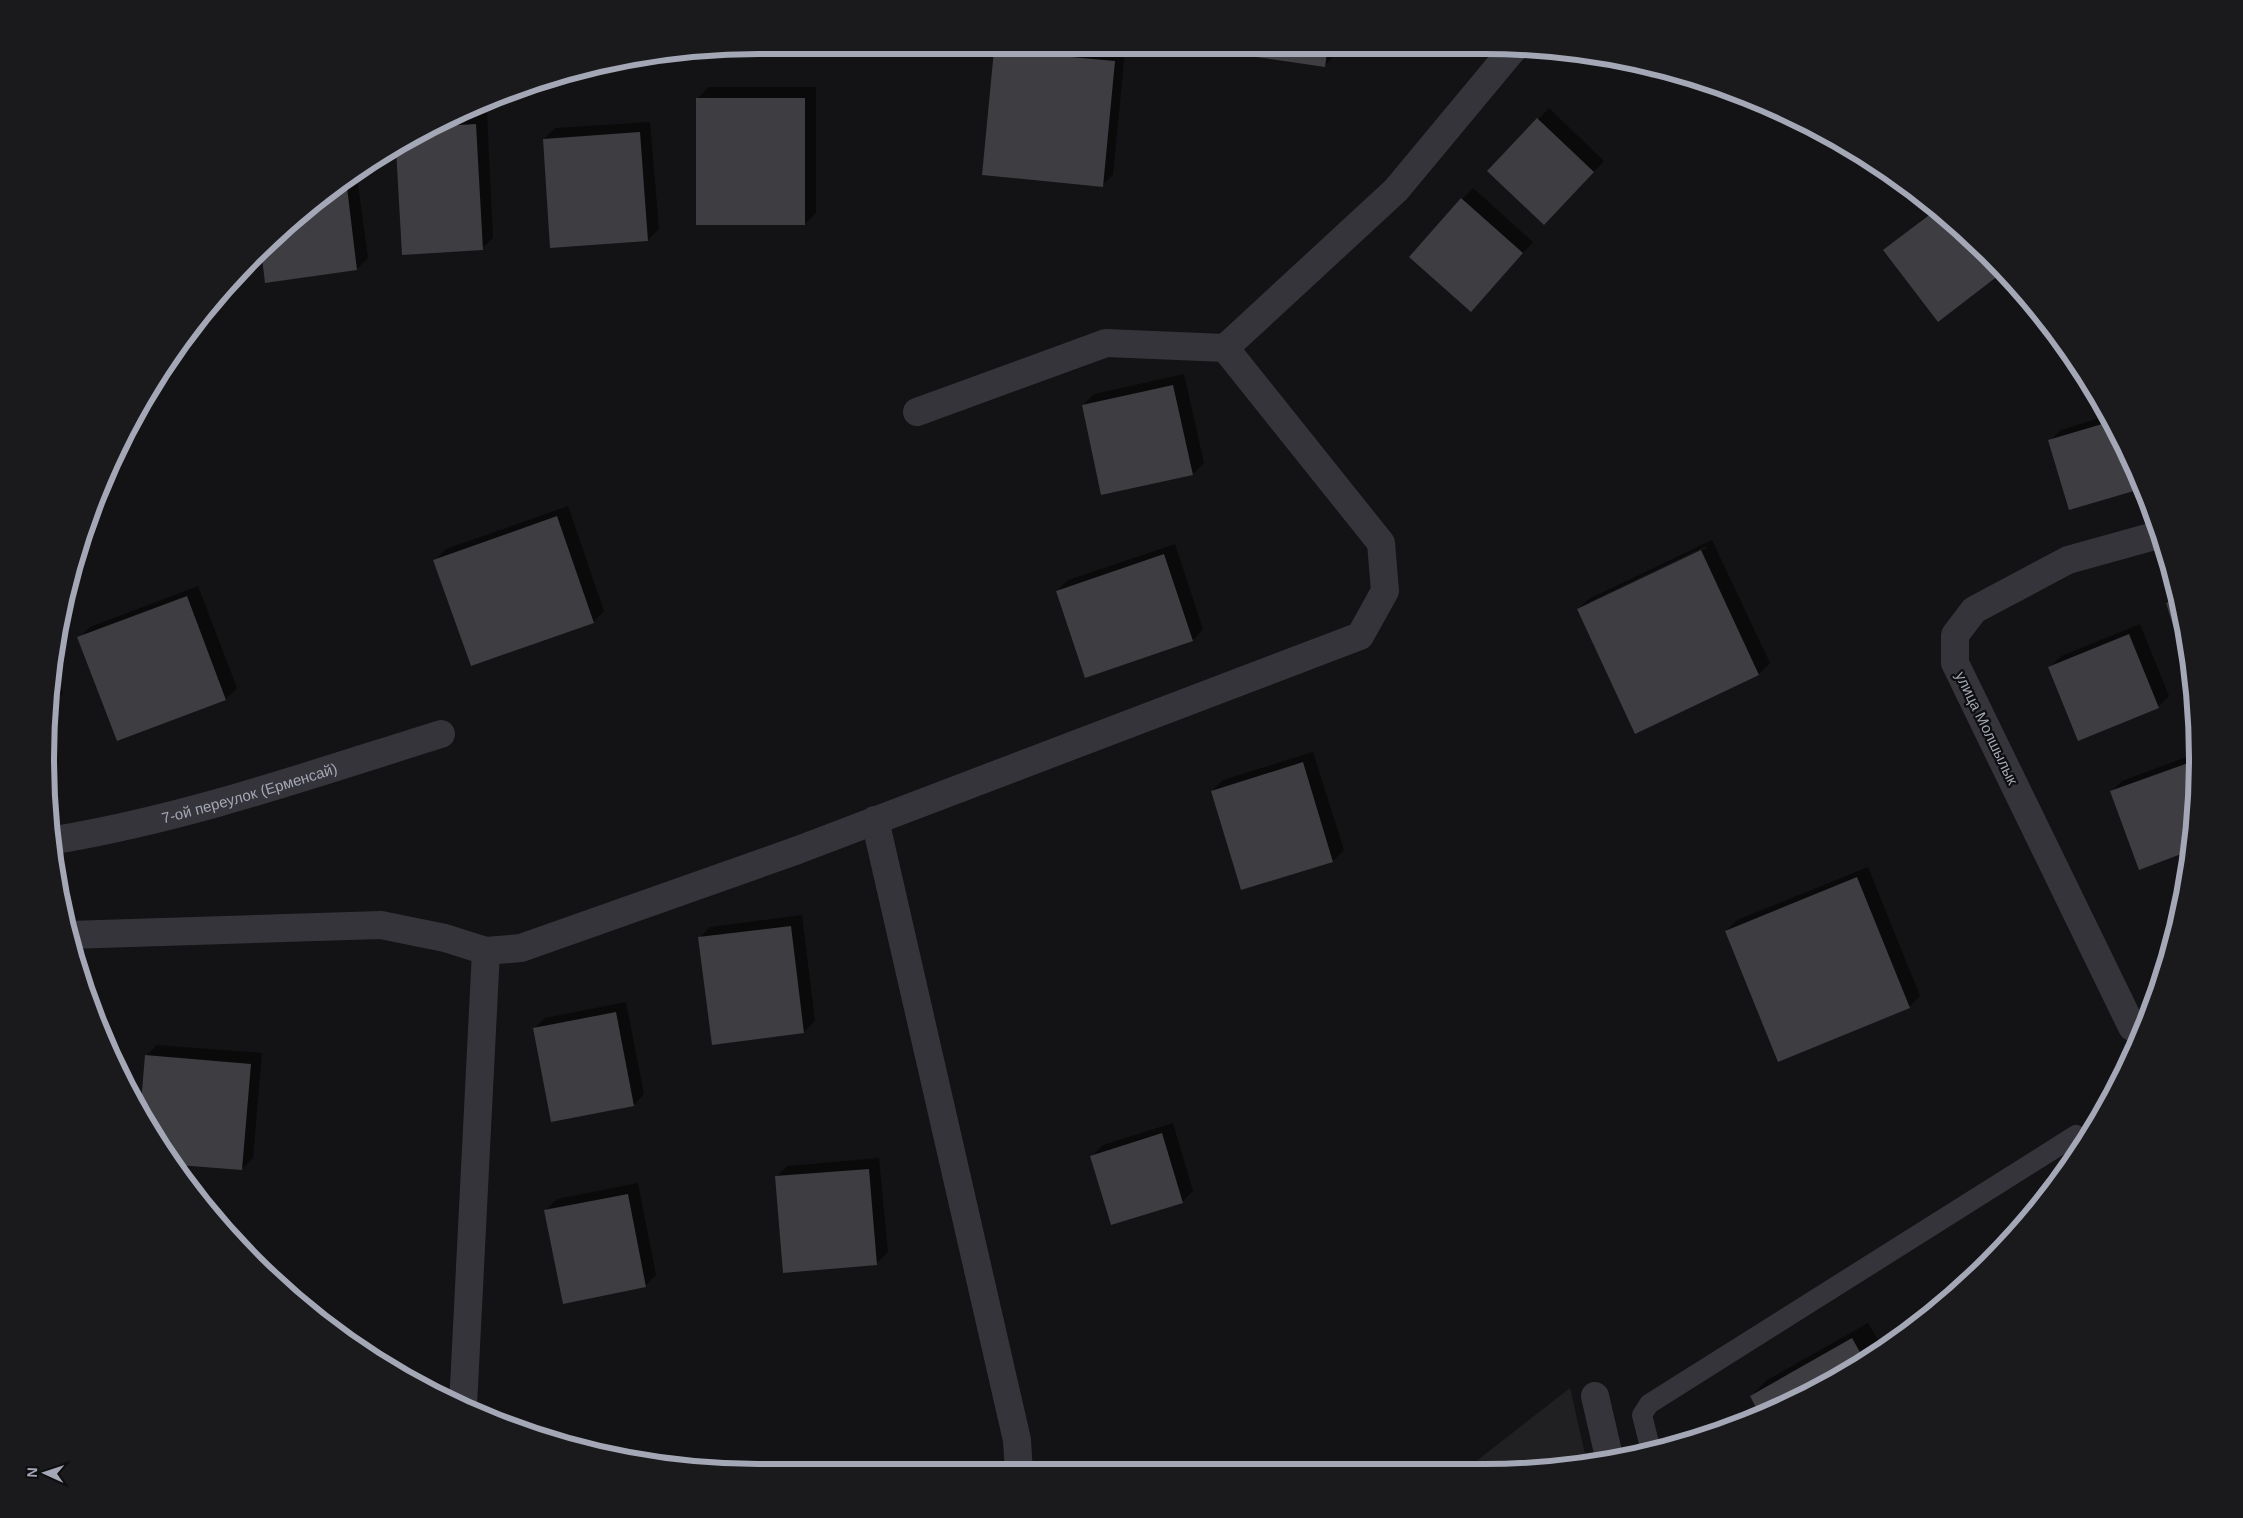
<svg xmlns="http://www.w3.org/2000/svg" width="2243" height="1518" viewBox="0 0 2243 1518" font-family="Helvetica,sans-serif">
<style>
.built{fill:#201f22}
.shadow{fill:#0007;fill-rule:evenodd}
.building{fill:#3d3d42}
.lines{fill:none;stroke-linecap:round;stroke-linejoin:round}
.lane{stroke:#34343a;stroke-width:20}
.street{stroke:#34343a;stroke-width:28}
.labels{text-anchor:middle;dominant-baseline:central;stroke-width:4.5;stroke-linejoin:round;paint-order:stroke}
.street-label{font-size:15px;fill:#a4a8b6;stroke:#0e0e10}
.rim{fill:none;stroke:#a4a8b6;stroke-width:6}
</style>
<rect width="100%" height="100%" fill="#131315"/>
<!-- built -->
<path class="built" d="M 1570,1388 L 1587,1463 L 1484,1473 L 1461,1473 Z"/>
<!-- shadow -->
<path class="shadow" d="M 1337,46 L 1336,54 L 1325,65 L 1229,52 L 1230,47 Z
M 1094,48 L 1125,51 L 1113,175 L 1102,185 L 995,51 L 997,49 Z
M 708,87 L 816,87 L 816,213 L 805,224 L 698,98 Z
M 1549,108 L 1604,161 L 1554,213 L 1489,171 Z
M 487,113 L 493,238 L 482,248 L 403,253 L 397,148 L 465,115 Z
M 650,122 L 659,229 L 648,240 L 544,139 L 555,128 Z
M 356,170 L 368,258 L 357,269 L 266,281 L 262,248 Z
M 1473,188 L 1533,242 L 1471,310 L 1462,199 Z
M 1936,208 L 1989,254 L 2002,271 L 1938,320 L 1885,250 Z
M 1184,374 L 1204,463 L 1193,474 L 1083,405 L 1094,394 Z
M 2106,416 L 2144,487 L 2070,509 L 2050,441 L 2061,430 Z
M 568,506 L 604,611 L 593,622 L 435,560 L 446,549 Z
M 1712,540 L 1770,663 L 1759,674 L 1635,732 L 1578,609 L 1589,599 ZM 1706,546 L 1707,548 L 1589,605 L 1589,602 Z
M 1175,544 L 1203,629 L 1193,640 L 1057,591 L 1068,580 Z
M 198,586 L 237,688 L 226,699 L 118,740 L 79,638 L 90,627 Z
M 2177,594 L 2184,619 L 2190,675 L 2168,603 Z
M 2140,624 L 2169,696 L 2158,707 L 2050,667 L 2061,656 Z
M 53,666 L 63,693 L 47,706 Z
M 1313,752 L 1344,850 L 1333,861 L 1212,791 L 1223,780 Z
M 2197,753 L 2198,759 L 2189,850 L 2111,792 L 2122,781 Z
M 1868,867 L 1920,996 L 1909,1007 L 1726,931 L 1737,920 Z
M 802,915 L 815,1021 L 804,1032 L 700,938 L 710,927 Z
M 626,1002 L 644,1094 L 634,1105 L 535,1028 L 545,1018 Z
M 157,1045 L 262,1053 L 253,1158 L 242,1169 L 177,1164 L 141,1117 L 147,1055 Z
M 1173,1123 L 1193,1191 L 1182,1202 L 1092,1156 L 1103,1145 Z
M 879,1158 L 888,1252 L 877,1263 L 776,1177 L 787,1166 Z
M 638,1183 L 656,1275 L 645,1286 L 546,1210 L 557,1199 Z
M 1868,1323 L 1884,1350 L 1762,1416 L 1751,1396 L 1767,1380 Z"/>
<!-- building -->
<path class="building" d="M 1328,46 L 1325,67 L 1228,53 L 1229,47 Z
M 994,50 L 1115,61 L 1103,187 L 982,175 Z
M 1626,60 L 1627,60 L 1658,70 L 1652,78 Z
M 696,98 L 805,98 L 805,225 L 696,225 Z
M 1537,118 L 1594,172 L 1544,225 L 1487,171 Z
M 476,124 L 483,250 L 402,255 L 396,149 L 443,126 Z
M 640,132 L 648,241 L 550,248 L 543,139 Z
M 346,179 L 357,270 L 265,283 L 261,249 Z
M 1461,198 L 1523,253 L 1471,312 L 1409,257 Z
M 1937,209 L 1989,254 L 2003,272 L 1938,322 L 1883,250 Z
M 1173,385 L 1193,475 L 1101,495 L 1082,405 Z
M 2109,422 L 2144,488 L 2069,510 L 2048,440 Z
M 557,516 L 594,623 L 471,666 L 433,560 Z
M 1701,550 L 1759,675 L 1635,734 L 1577,609 Z
M 1164,554 L 1193,641 L 1085,678 L 1056,591 Z
M 187,596 L 226,700 L 117,741 L 77,637 Z
M 2178,599 L 2184,619 L 2189,677 L 2166,603 Z
M 2129,634 L 2159,708 L 2078,741 L 2048,667 Z
M 1303,762 L 1333,862 L 1241,890 L 1211,791 Z
M 2191,762 L 2196,776 L 2189,851 L 2139,870 L 2110,791 Z
M 1857,877 L 1910,1008 L 1778,1062 L 1725,931 Z
M 791,926 L 804,1033 L 712,1045 L 698,937 Z
M 616,1012 L 634,1106 L 551,1122 L 533,1028 Z
M 145,1055 L 251,1064 L 242,1170 L 178,1165 L 140,1115 Z
M 1162,1133 L 1183,1203 L 1111,1225 L 1090,1156 Z
M 869,1169 L 877,1265 L 783,1273 L 775,1176 Z
M 628,1194 L 646,1287 L 563,1304 L 544,1210 Z
M 1852,1338 L 1865,1361 L 1761,1417 L 1750,1396 Z"/>
<g class="lines">
<!-- lane -->
<path class="lane" d="M 1651,1451 L 1642,1415 L 1649,1404 L 2076,1135 L 2085,1141"/>
<!-- street -->
<g class="street">
<path d="M 917,412 L 1106,343 L 1225,348 L 1396,190 L 1514,48"/>
<path d="M 875,820 L 1017,1440 L 1019,1473"/>
<path id="s1" d="M 55,840 C 187,818 313,774 441,734"/>
<path d="M 69,935 L 381,925 L 445,938 L 486,951 L 521,948 L 798,850 L 1360,636 L 1385,591 L 1381,543 L 1225,348"/>
<path d="M 2132,1027 L 1955,663 L 1955,635 L 1974,610 L 2068,560 L 2158,535"/>
<path d="M 1595,1396 L 1610,1461"/>
<path d="M 463,1406 L 486,951"/>
</g>
</g>
<g class="labels">
<!-- street labels -->
<g class="street-label">
<text transform="translate(1987 728) rotate(64)">улица Молшылык</text>
<text stroke="none"><textPath href="#s1" startOffset="200">7-ой переулок (Ерменсай)</textPath></text>
</g>
</g>
<!-- crop -->
<path d="M0 0H2243V1518H0ZM759 54H1484A705 705 0 0 1 2189 759V759A705 705 0 0 1 1484 1464H759A705 705 0 0 1 54 759V759A705 705 0 0 1 759 54Z" fill="#1a1a1d" fill-rule="evenodd"/>
<path class="rim" d="M759 54H1484A705 705 0 0 1 2189 759V759A705 705 0 0 1 1484 1464H759A705 705 0 0 1 54 759V759A705 705 0 0 1 759 54Z"/>
<!-- north arrow -->
<g transform="translate(45 1473) rotate(273)" stroke="#0e0e10" stroke-width="4" paint-order="stroke">
<path d="M0-4L9 19L0 12L-9 19Z" fill="#a4a8b6"/>
<text y="-8" font-size="14" font-weight="bold" text-anchor="middle" fill="#a4a8b6">N</text>
</g>
</svg>
